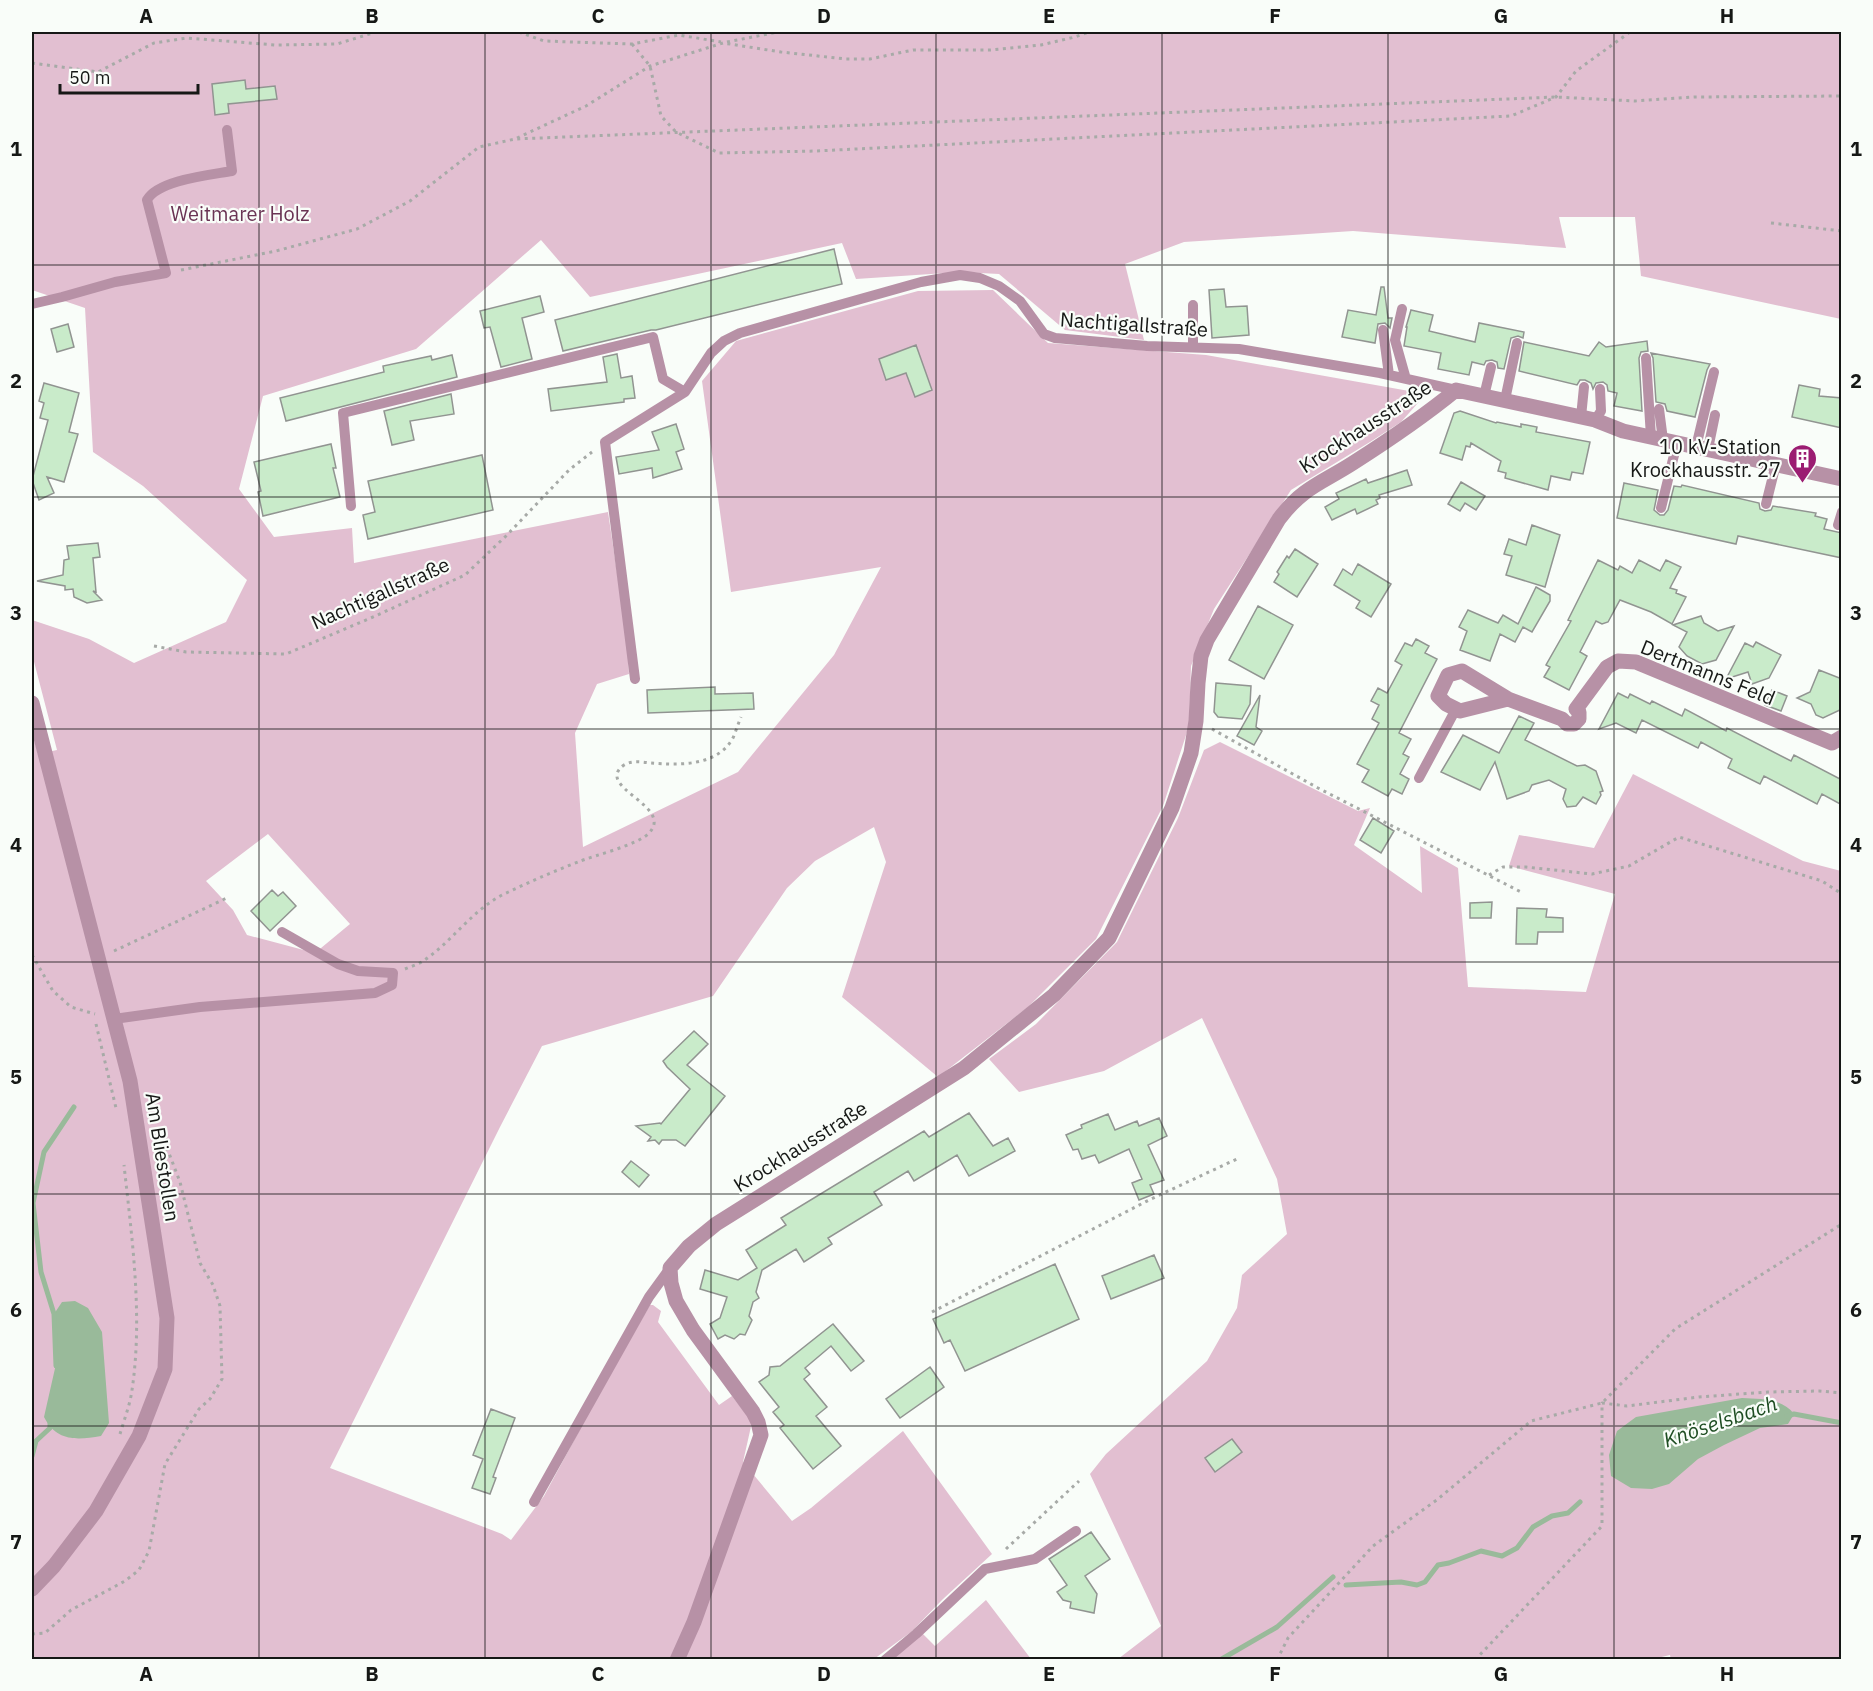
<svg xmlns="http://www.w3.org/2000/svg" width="1873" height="1691" viewBox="0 0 1873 1691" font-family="'IBM Plex Sans',sans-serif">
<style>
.green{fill:#e2bfd1;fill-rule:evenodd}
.water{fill:#99ba9a}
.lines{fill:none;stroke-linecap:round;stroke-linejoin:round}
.stream{stroke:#99ba9a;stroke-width:5}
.building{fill:#c9ebca;stroke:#919491;stroke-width:1.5}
.path{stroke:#a7aaa7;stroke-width:3;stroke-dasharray:3 4.5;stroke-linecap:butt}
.lane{stroke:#b791a6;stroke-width:10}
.street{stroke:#b791a6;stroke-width:15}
.grid{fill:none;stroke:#161816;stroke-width:1.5;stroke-opacity:0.55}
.labels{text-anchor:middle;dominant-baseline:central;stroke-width:4.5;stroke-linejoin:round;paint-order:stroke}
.park-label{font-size:20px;fill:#6a3454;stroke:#f9fdf9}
.street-label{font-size:20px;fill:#161816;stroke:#f9fdf9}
.poi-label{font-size:20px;fill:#161816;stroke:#f9fdf9;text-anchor:end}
.water-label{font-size:21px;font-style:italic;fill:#1e4d22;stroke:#f9fdf9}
.neatline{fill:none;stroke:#161816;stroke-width:2}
.grid-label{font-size:20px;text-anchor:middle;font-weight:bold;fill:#161816}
</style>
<rect width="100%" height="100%" fill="#f9fdf9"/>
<!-- green -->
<path class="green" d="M 32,32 L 1841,32 L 1841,319 L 1641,276 L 1635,217 L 1559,217 L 1566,248 L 1353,231 L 1184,242 L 1125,264 L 1144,340 L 1065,330 L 999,274 L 961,272 L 856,279 L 842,243 L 590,297 L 541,240 L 416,349 L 263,396 L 239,489 L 274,537 L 352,528 L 354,563 L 608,512 L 627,640 L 629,674 L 597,684 L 575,733 L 583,847 L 738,772 L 834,655 L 881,567 L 731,592 L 702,381 L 736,341 L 918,291 L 993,290 L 1048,343 L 1206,355 L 1426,394 L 1401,422 L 1370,442 L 1291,490 L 1214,609 L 1191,666 L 1189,726 L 1163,806 L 1096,939 L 1028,1007 L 938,1077 L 842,997 L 886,862 L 874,827 L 815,861 L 787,888 L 713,996 L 542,1046 L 500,1127 L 330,1468 L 502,1534 L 511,1540 L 544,1496 L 606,1381 L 650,1305 L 653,1305 L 661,1311 L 658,1322 L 719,1405 L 732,1396 L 752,1422 L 743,1462 L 792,1521 L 811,1508 L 903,1431 L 992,1554 L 943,1599 L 911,1632 L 874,1659 L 32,1659 L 32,732 L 38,754 L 57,750 L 32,654 L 32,620 L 89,639 L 134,663 L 226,622 L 247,580 L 143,486 L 93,452 L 85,308 L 32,290 ZM 268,834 L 350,924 L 315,953 L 247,935 L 233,910 L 206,881 Z
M 1220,742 L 1358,811 L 1370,808 L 1354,845 L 1422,893 L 1420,846 L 1458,868 L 1468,987 L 1586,992 L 1615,894 L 1509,866 L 1519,835 L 1594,848 L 1633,774 L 1803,861 L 1841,871 L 1841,1659 L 1671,1660 L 1670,1655 L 1649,1660 L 1118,1659 L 1161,1626 L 1090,1474 L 1106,1454 L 1207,1361 L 1237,1308 L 1242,1275 L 1287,1234 L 1277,1179 L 1202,1018 L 1104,1071 L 1019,1092 L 989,1059 L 1036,1024 L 1117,942 L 1178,818 L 1204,750 Z
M 986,1600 L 1031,1659 L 892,1660 L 922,1633 L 935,1646 Z"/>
<!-- water -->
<path class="water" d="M 75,1301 L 88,1308 L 102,1332 L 109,1423 L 101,1436 C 77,1440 57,1442 44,1417 L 56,1364 L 54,1314 L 62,1302 Z
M 1742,1398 C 1760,1399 1782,1398 1794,1414 L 1788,1424 L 1760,1428 L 1724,1445 L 1698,1459 L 1669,1484 L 1652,1489 L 1631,1488 L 1611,1476 L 1609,1455 L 1617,1431 L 1636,1417 Z"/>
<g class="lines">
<!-- stream -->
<path class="stream" d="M 56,1366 L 54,1314 L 41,1272 L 33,1203 L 44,1152 L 74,1107
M 1787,1416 L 1794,1414 L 1842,1423
M 32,1456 L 36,1441 L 50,1428 L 50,1423
M 1346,1585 L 1401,1582 L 1417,1585 L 1425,1582 L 1438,1565 L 1449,1563 L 1481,1551 L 1502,1556 L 1517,1548 L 1533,1527 L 1552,1516 L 1568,1513 L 1580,1502
M 1220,1660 L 1277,1627 L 1333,1577"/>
</g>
<!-- building -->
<path class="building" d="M 245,80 L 246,89 L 275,86 L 277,99 L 228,104 L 229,113 L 215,115 L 212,84 Z
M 834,249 L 842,284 L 656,330 L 651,330 L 563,351 L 555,320 Z
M 1381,287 L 1384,287 L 1388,318 L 1392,318 L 1390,328 L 1385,323 L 1378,324 L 1375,343 L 1342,337 L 1348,310 L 1376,315 Z
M 1224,289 L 1226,307 L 1247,306 L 1249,335 L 1212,338 L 1209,290 Z
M 540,296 L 544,312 L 522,318 L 532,359 L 501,367 L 490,327 L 484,328 L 480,311 Z
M 1411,310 L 1433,315 L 1429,331 L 1475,342 L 1479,323 L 1524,332 L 1523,338 L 1518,336 L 1511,338 L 1504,369 L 1498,368 L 1497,362 L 1492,360 L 1486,361 L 1484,365 L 1472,362 L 1469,375 L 1438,369 L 1441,353 L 1404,346 L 1407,327 L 1406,327 Z
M 68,324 L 74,347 L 57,352 L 51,329 Z
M 1647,341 L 1648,351 L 1641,352 L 1639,358 L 1642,411 L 1614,406 L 1617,393 L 1608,391 L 1607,385 L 1603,382 L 1596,383 L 1593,389 L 1591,383 L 1585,380 L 1580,380 L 1577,385 L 1519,371 L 1524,342 L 1589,356 L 1599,342 L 1606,347 Z
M 916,345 L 932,390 L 915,397 L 906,373 L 886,380 L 879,359 Z
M 1651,353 L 1710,364 L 1707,370 L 1695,417 L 1667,411 L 1665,404 L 1656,402 L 1653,358 Z
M 617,354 L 621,378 L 632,376 L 635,398 L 624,399 L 624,402 L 551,411 L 548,389 L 607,382 L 603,357 Z
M 452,355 L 457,377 L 286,421 L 280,398 L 384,372 L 383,366 L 431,356 L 432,360 Z
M 44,383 L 79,393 L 69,432 L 78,434 L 64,482 L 47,477 L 54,493 L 39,500 L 32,480 L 48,420 L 40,418 L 44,403 L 39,401 Z
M 1799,385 L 1820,389 L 1819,396 L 1842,398 L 1842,428 L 1792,417 Z
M 451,394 L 454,414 L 410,421 L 414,440 L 392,445 L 384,411 Z
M 1460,411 L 1496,423 L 1497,422 L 1521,427 L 1521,424 L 1537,427 L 1536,432 L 1590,442 L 1583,474 L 1572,472 L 1570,480 L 1551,476 L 1548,490 L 1505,478 L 1506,473 L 1498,471 L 1501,461 L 1471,443 L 1470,447 L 1466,446 L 1462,460 L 1440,453 L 1454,413 Z
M 676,424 L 684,449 L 676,452 L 682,469 L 653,478 L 652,468 L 619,474 L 616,457 L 659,450 L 652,432 Z
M 331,444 L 336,468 L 333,468 L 340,497 L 263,516 L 258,492 L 261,491 L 254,462 Z
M 482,455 L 493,510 L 368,539 L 363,515 L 375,512 L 368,481 Z
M 1407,470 L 1412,485 L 1379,495 L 1380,498 L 1376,500 L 1378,504 L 1357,514 L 1355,509 L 1332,520 L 1325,507 L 1339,499 L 1336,493 L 1366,479 L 1368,483 Z
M 1461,482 L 1485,496 L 1476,510 L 1465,503 L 1460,511 L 1448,504 Z
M 1624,483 L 1658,490 L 1654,510 L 1660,515 L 1664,515 L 1668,510 L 1674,486 L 1681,487 L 1682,485 L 1759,503 L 1760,509 L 1765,511 L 1771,510 L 1773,506 L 1816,513 L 1815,516 L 1827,519 L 1824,529 L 1842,533 L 1842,558 L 1738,536 L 1736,544 L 1617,518 Z
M 1532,525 L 1560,535 L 1545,587 L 1506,575 L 1512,556 L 1504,554 L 1509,539 L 1526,545 Z
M 98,543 L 100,557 L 93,558 L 96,592 L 93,591 L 102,600 L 87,603 L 74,597 L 73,589 L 65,590 L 65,586 L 37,581 L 63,575 L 64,560 L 69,559 L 67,546 Z
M 1295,549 L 1318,564 L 1297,597 L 1274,582 L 1279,574 L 1277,572 L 1287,556 L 1289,558 Z
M 1598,560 L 1618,570 L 1620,566 L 1632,573 L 1639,560 L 1660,571 L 1666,560 L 1681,567 L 1670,588 L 1677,590 L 1676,593 L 1686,597 L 1672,624 L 1651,612 L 1620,600 L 1608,622 L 1602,624 L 1596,621 L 1580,652 L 1587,656 L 1569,690 L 1544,677 L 1550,667 L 1546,665 L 1571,621 L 1568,620 Z
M 1358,564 L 1391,584 L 1371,617 L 1356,608 L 1360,601 L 1334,585 L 1343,569 L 1352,575 Z
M 1536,587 L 1550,595 L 1550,601 L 1532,632 L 1523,627 L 1515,642 L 1500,634 L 1490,661 L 1460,650 L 1467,631 L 1459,627 L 1468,610 L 1498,623 L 1503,615 L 1518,624 Z
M 1258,606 L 1293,625 L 1264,679 L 1229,660 Z
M 1701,616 L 1704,623 L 1718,631 L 1734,626 L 1716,660 L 1702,664 L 1687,656 L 1679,647 L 1687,632 L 1673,625 Z
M 1416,639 L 1429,646 L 1425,653 L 1437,659 L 1399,733 L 1411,739 L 1403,754 L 1409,757 L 1400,774 L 1409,779 L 1402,794 L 1392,789 L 1388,796 L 1362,782 L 1369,770 L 1357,764 L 1379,723 L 1372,719 L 1379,705 L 1371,701 L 1378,688 L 1387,693 L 1402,665 L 1395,661 L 1405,643 L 1412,646 Z
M 1756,642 L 1781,655 L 1769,678 L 1752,684 L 1748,672 L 1726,679 L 1745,643 L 1753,647 Z
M 1819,670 L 1842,679 L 1842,709 L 1823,718 L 1816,715 L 1811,704 L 1797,698 L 1810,692 Z
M 1216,683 L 1251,686 L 1250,704 L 1242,719 L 1218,717 L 1214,712 Z
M 715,687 L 715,694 L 753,693 L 754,709 L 648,713 L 647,690 Z
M 1772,690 L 1787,696 L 1781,711 L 1765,705 Z
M 1618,693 L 1628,698 L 1630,694 L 1650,704 L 1652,701 L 1682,716 L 1685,709 L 1726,731 L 1727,728 L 1791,761 L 1794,755 L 1842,780 L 1842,805 L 1822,794 L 1817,804 L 1764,776 L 1760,784 L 1728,768 L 1732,759 L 1701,742 L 1698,748 L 1642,720 L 1636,733 L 1616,723 L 1599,729 Z
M 1260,695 L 1256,727 L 1262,731 L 1254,745 L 1237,736 Z
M 1519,716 L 1534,723 L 1525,740 L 1577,766 L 1585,765 L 1596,771 L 1603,791 L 1600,792 L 1601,795 L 1596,804 L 1583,797 L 1576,806 L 1567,807 L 1563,799 L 1566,789 L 1549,780 L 1532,785 L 1529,791 L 1507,799 L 1495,762 L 1480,790 L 1441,772 L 1463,735 L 1499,753 Z
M 1373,818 L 1394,831 L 1381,853 L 1360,840 Z
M 272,890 L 278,896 L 283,892 L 296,906 L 270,931 L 251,911 Z
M 1492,902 L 1491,918 L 1470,918 L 1470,903 Z
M 1517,908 L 1547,909 L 1546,917 L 1563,918 L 1563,932 L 1538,932 L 1537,944 L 1516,944 Z
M 694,1031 L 708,1044 L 687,1065 L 725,1096 L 685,1146 L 676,1140 L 662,1140 L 659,1144 L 655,1140 L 648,1141 L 651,1137 L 636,1126 L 660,1123 L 661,1124 L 690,1089 L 667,1067 L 663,1061 Z
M 969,1113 L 993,1146 L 1008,1138 L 1015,1151 L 969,1176 L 957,1155 L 914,1181 L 908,1171 L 874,1192 L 882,1205 L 828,1238 L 832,1244 L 804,1262 L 796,1249 L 762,1270 L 756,1292 L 759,1298 L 753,1302 L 749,1316 L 752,1320 L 745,1335 L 740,1334 L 734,1339 L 725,1335 L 718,1339 L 710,1324 L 720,1318 L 727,1297 L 700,1289 L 705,1270 L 738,1280 L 757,1268 L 746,1250 L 786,1225 L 781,1218 L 924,1131 L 929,1137 Z
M 1108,1114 L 1115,1130 L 1137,1121 L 1139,1126 L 1159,1118 L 1167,1136 L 1148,1145 L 1164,1180 L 1150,1185 L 1154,1194 L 1139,1200 L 1132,1183 L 1142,1179 L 1129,1149 L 1099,1163 L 1095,1155 L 1082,1159 L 1078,1149 L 1073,1150 L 1066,1135 L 1082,1128 L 1081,1125 Z
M 631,1161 L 649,1175 L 639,1187 L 622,1172 Z
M 1154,1255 L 1164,1278 L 1111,1299 L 1102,1276 Z
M 1055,1264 L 1079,1319 L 965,1371 L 950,1340 L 944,1343 L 933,1319 Z
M 833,1324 L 864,1361 L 851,1371 L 831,1346 L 805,1368 L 810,1374 L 804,1379 L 827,1407 L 816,1416 L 841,1446 L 813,1469 L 780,1428 L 784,1425 L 773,1412 L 779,1407 L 759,1382 L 769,1375 L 770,1367 L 780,1366 Z
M 930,1367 L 944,1387 L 900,1418 L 886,1399 Z
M 491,1409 L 515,1418 L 493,1477 L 496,1478 L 490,1494 L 472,1488 L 483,1459 L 473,1455 Z
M 1232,1439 L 1242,1452 L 1215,1472 L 1205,1458 Z
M 1091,1532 L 1110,1559 L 1085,1576 L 1097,1594 L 1094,1613 L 1070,1608 L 1071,1602 L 1063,1600 L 1057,1592 L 1067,1585 L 1049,1559 Z"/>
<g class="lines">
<!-- path -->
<path class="path" d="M 519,32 L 544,41 L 632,44 L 679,35 L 721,42
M 727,42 L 778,32
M 632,44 L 650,66 L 661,116 L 676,132 L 719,153 L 816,151 L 1511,116 L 1556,97 L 1576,71 L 1630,32
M 32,63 L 98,72 L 154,43 L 187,38 L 275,45 L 337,44 L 376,32
M 517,138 L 586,106 L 650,66 L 723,43 L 781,52 L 846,59 L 870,59 L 913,50 L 990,50 L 1041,45 L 1075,37 L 1089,32
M 1771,223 L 1842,231
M 181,270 L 276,251 L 357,229 L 410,201 L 479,147 L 515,139 L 1556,97 L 1635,101 L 1694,97 L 1842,96
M 154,646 L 186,652 L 286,654 L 373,617 L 465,575 L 506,536 L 569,470 L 592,452
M 1212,729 L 1318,788 L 1521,892
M 1489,875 L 1503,867 L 1526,867 L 1592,874 L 1629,866 L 1679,837 L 1822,881 L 1842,894
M 114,951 L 229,897
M 32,955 L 53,991 L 71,1007 L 95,1014
M 405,969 C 412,966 420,964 426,959 C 453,940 472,911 502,895 C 527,883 552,872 578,862 C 595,855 638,845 649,833 C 675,806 593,787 624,765 C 632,760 642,762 651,763 C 678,765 717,767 733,738 C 736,731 738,724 741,717
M 96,1024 L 116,1108
M 932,1312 L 1151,1199 L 1239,1158
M 120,1434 C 124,1420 130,1405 132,1390 C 143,1316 132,1239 124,1165
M 1006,1549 L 1079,1481
M 32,1634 L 45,1633 L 71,1610 L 125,1581 L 139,1570 L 149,1551 L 165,1464 L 199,1409 L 210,1399 L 222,1379 L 220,1306 L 213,1285 L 200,1263 L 180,1182 L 167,1148 L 156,1140
M 1277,1660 L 1288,1638 L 1373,1546 L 1438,1499 L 1531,1421 L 1602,1403 L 1675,1329 L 1842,1224
M 1475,1660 L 1602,1526 L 1602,1403 L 1627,1406 L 1699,1397 L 1768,1392 L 1819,1391 L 1842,1393"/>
<!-- lane -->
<path class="lane" d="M 32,304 L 62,297 L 115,282 L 166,273 L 147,200 C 158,180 210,175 232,171 L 227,130
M 1402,309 L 1395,340 L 1406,379
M 1383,330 L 1389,375
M 1193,347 L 1193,305
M 1646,358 L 1651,437
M 1484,396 L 1491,367
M 1505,400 L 1517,343
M 1659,409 L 1663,440
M 1581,417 L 1584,387
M 1595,420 L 1601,411 L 1600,389
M 1696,447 L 1714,372
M 1708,449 L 1715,415
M 1766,504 L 1776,464
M 351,506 L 343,413 L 653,337 L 663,379 L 685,392
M 1661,508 L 1677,443
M 1838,525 L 1842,512
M 635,679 L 605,442 L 685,392 L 711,353 L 724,341 L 740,333 L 921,282 L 960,275 L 980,278 L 999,286 L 1020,301 L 1044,334 L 1055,338 L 1147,346 L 1239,349 L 1380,373 L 1456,390
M 1419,778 L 1456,709
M 114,1019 L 200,1007 L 375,993 L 392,985 L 393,973 L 358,971 L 338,964 L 282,932
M 534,1502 L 649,1297 L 670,1268
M 885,1660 L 916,1634 L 985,1569 L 1035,1559 L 1076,1531"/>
<!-- street -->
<path class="street" d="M 1508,699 L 1460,711 L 1446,704 L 1438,696 L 1448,675 L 1462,671 L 1508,699 L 1562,719 L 1567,724 L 1574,724 L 1579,719 L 1579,712 L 1576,709
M 32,703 L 130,1081 L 167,1318 L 165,1369 L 139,1436 L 96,1511 L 54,1566 L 32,1589
M 1576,709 L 1607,667 L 1618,661 L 1636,662 L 1832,743 L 1842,737
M 677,1660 L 694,1622 L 761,1435 L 758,1422 L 753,1412 L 693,1330 L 676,1301 L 671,1283 L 670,1268 L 689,1246 L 716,1224 L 964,1068 L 1054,995 L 1109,938 L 1172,808 L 1191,753 L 1196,721 L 1198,683 L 1201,656 L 1207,640 L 1279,519 C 1303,487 1322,483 1353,463 C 1389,440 1423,417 1456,390 L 1595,420 L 1623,431 L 1842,479"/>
</g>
<!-- grid -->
<path class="grid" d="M 259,32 L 259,1660M 485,32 L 485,1660M 711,32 L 711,1660M 936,32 L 936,1660M 1162,32 L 1162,1660M 1388,32 L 1388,1660M 1614,32 L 1614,1660M 32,265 L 1842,265M 32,497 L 1842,497M 32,729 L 1842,729M 32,962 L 1842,962M 32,1194 L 1842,1194M 32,1426 L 1842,1426"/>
<!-- icons -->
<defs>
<symbol id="building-pin" viewBox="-11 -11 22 30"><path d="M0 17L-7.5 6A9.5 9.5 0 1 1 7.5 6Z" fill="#9b1d72" stroke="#f9fdf9"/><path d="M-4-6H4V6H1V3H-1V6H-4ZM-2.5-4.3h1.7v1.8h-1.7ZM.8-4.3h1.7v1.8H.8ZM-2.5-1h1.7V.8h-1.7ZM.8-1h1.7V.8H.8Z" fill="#fff"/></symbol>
</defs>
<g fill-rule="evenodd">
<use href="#building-pin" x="1786" y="442" width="33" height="45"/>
</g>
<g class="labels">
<!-- park labels -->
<g class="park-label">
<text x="240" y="213">Weitmarer Holz</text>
</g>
<!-- street labels -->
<g class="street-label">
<text transform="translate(1134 324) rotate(4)">Nachtigallstraße</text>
<text transform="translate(1365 426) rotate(-33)">Krockhausstraße</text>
<text transform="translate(380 593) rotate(-24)">Nachtigallstraße</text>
<text transform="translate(1708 672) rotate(22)">Dertmanns Feld</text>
<text transform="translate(800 1146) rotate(-32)">Krockhausstraße</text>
<text transform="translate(163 1157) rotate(81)">Am Bliestollen</text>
</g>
<!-- poi labels -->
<g class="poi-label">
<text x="1781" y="446">10 kV-Station<tspan x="1781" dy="23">Krockhausstr. 27</tspan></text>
</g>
<!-- water labels -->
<g class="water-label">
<text transform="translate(1720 1421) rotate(-19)">Knöselsbach</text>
</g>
</g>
<!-- border -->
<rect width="1873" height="1691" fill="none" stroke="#f9fdf9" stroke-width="66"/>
<!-- scale -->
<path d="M60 84v9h138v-9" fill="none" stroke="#161816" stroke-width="3"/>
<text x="69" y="84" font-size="18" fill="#161816" stroke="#f9fdf9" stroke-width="4.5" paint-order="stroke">50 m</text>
<rect x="33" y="33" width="1807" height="1625" class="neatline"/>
<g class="grid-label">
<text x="146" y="23">A</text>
<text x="372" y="23">B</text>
<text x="598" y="23">C</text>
<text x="824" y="23">D</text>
<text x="1049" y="23">E</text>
<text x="1275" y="23">F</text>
<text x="1501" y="23">G</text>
<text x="1727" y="23">H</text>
<text x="16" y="156">1</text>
<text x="1856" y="156">1</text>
<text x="16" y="388">2</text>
<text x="1856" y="388">2</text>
<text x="16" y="620">3</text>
<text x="1856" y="620">3</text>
<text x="16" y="852">4</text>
<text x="1856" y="852">4</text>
<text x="16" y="1084">5</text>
<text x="1856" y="1084">5</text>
<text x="16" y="1317">6</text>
<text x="1856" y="1317">6</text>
<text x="16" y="1549">7</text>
<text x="1856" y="1549">7</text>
<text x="146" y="1681">A</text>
<text x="372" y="1681">B</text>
<text x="598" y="1681">C</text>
<text x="824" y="1681">D</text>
<text x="1049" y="1681">E</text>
<text x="1275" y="1681">F</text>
<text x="1501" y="1681">G</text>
<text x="1727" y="1681">H</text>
</g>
</svg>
